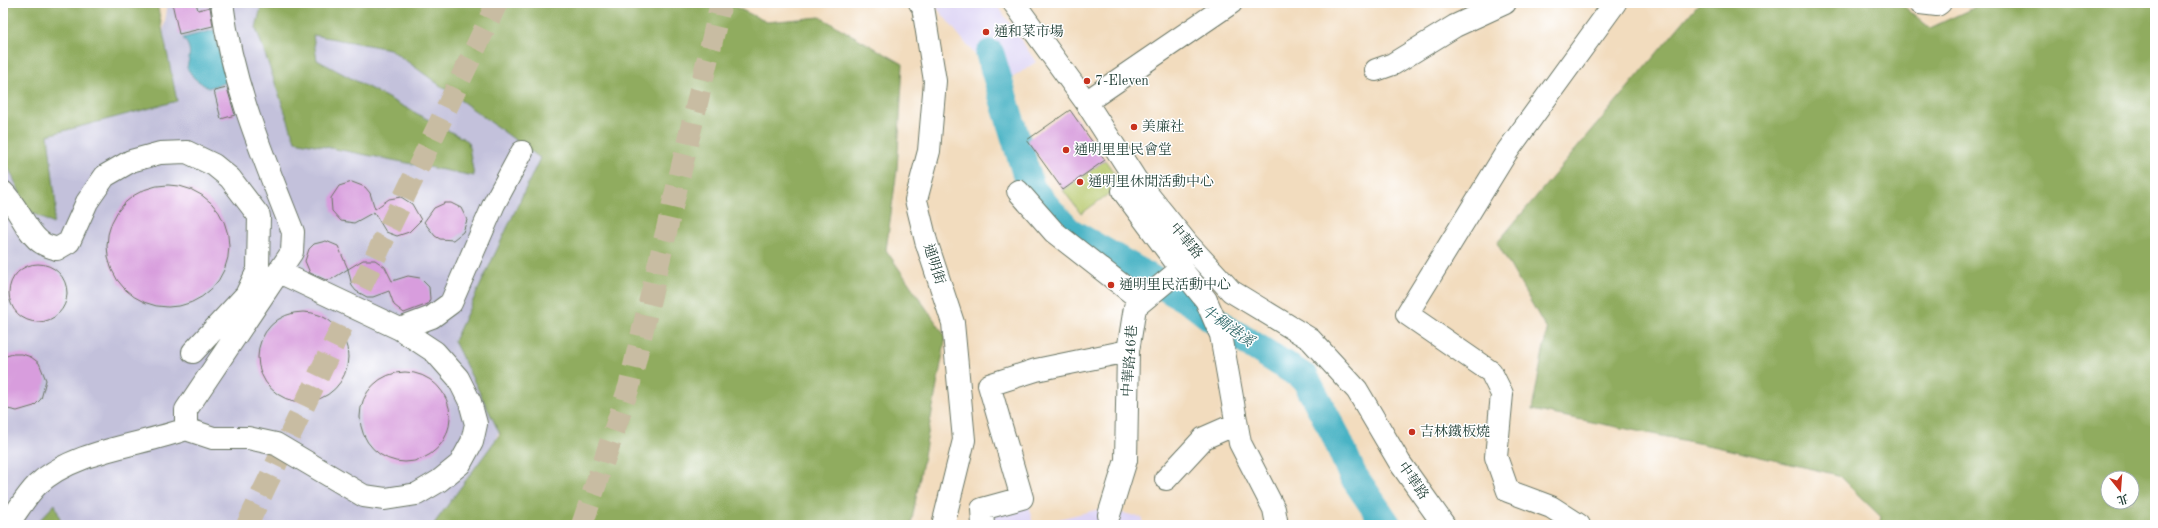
<svg xmlns="http://www.w3.org/2000/svg" width="2158" height="528" viewBox="0 0 2158 528" font-family="'Old Standard TT','Noto Serif TC',serif">
<style>
.built{fill:#ded5f5}
.industrial{fill:#c3c1db}
.green{fill:#b6c86b;stroke:#6a8250}
.forest{fill:#90ac5f;stroke:#58744a;fill-rule:evenodd}
.water{fill:#48b3c5;stroke:#34787c}
.lines{fill:none;stroke-linecap:round;stroke-linejoin:round}
.river{stroke:#48b3c5;stroke-width:29}
.building{fill:#d89ddd}
.minor-tunnel{stroke:#c8bca2;stroke-width:22;stroke-dasharray:22 11;stroke-linecap:butt}
.minor-casing{stroke:#697564;stroke-width:24}
.minor{stroke:#fff;stroke-width:22}
.poi-dot{fill:#c8321e;stroke:#fff;stroke-width:1.5}
.labels{text-anchor:middle;dominant-baseline:central;stroke-width:3;stroke-linejoin:round;paint-order:stroke}
.poi-label{font-size:14px;fill:#1f3d34;stroke:#fff;text-anchor:start}
.street-label{font-size:14px;fill:#1f3d34;stroke:#fff}
.water-label{font-size:15px;font-style:italic;fill:#2d6667;stroke:#fff}
</style>
<rect width="100%" height="100%" fill="#fff"/>
<filter id="ink" filterUnits="userSpaceOnUse"><feTurbulence type="fractalNoise" baseFrequency=".025" numOctaves="2"/><feDisplacementMap in="SourceGraphic" scale="8" xChannelSelector="R" yChannelSelector="G"/><feConvolveMatrix kernelMatrix="1 2 1 2 8 2 1 2 1" color-interpolation-filters="sRGB"/></filter>
<filter id="wash" filterUnits="userSpaceOnUse"><feTurbulence type="fractalNoise" baseFrequency=".012" numOctaves="4" result="noise"/><feDisplacementMap in="SourceGraphic" scale="16" xChannelSelector="R" yChannelSelector="G"/><feGaussianBlur stdDeviation="0.9" result="paint"/><feColorMatrix in="noise" values="0 0 0 0 0 0 0 0 0 0 0 0 0 0 0 0 0 1.4 0 .05"/><feComposite in="paint" operator="in"/></filter>
<g filter="url(#wash)">
<rect width="100%" height="100%" fill="#f2dcbe"/>
<!-- built -->
<path class="built" d="M 933,3 L 996,3 L 1036,62 L 1000,86 Z
M 1029,505 L 1033,525 L 1104,508 L 1143,518 L 1143,525 L 990,525 L 987,509 Z"/>
<!-- industrial -->
<path class="industrial" d="M 168,3 L 465,3 L 619,144 L 460,525 L 3,525 L 3,148 L 154,87 Z"/>
<!-- green -->
<path class="green" d="M 1105,160 L 1122,184 L 1081,214 L 1063,190 Z"/>
<!-- forest -->
<path class="forest" d="M 3,3 L 157,3 L 177,101 L 48,135 L 56,205 L 53,224 L 28,210 L 9,169 L 3,170 Z
M 262,3 L 727,3 L 767,22 L 820,17 L 903,64 L 897,170 L 886,250 L 946,337 L 911,525 L 433,525 L 500,434 L 454,341 L 540,158 L 390,49 L 313,35 L 317,60 L 468,141 L 474,176 L 295,141 L 256,28 Z
M 1699,3 L 1900,3 L 1930,28 L 1984,3 L 2155,3 L 2155,525 L 1879,525 L 1881,517 L 1838,475 L 1717,447 L 1532,410 L 1547,330 L 1497,243 ZM 2108,478 L 2132,478 L 2132,502 L 2108,502 Z
M 55,504 L 62,525 L 35,525 Z"/>
<!-- water -->
<path class="water" d="M 214,30 L 227,82 L 208,88 L 194,78 L 187,68 C 190,55 192,48 183,38 Z"/>
<g class="lines">
<!-- river -->
<path class="river" d="M 990,54 L 1031,189 L 1048,209 L 1068,231 L 1193,303 L 1224,327 L 1305,378 L 1335,434 L 1352,474 L 1387,525"/>
</g>
<g id="blocks">
<!-- building -->
<path class="building" d="M 172,3 L 196,3 L 198,10 L 210,7 L 213,26 L 179,34 Z
M 227,88 L 235,115 L 221,119 L 214,91 Z
M 1070,110 L 1105,160 L 1063,190 L 1027,140 Z
M 352,182 L 365,187 L 370,193 L 375,209 L 389,199 L 401,197 L 412,204 L 421,220 L 409,232 L 397,236 L 386,232 L 374,212 L 354,223 L 341,221 L 332,211 L 331,198 L 339,186 Z
M107 246a61 61 0 1 1 122 0a61 61 0 1 1-122 0Z
M 445,203 L 451,203 L 461,208 L 467,220 L 463,232 L 453,240 L 440,239 L 435,236 L 424,222 L 434,208 Z
M 326,241 L 338,246 L 348,269 L 363,260 L 375,260 L 385,267 L 392,281 L 408,276 L 420,278 L 429,287 L 430,299 L 428,304 L 404,313 L 394,305 L 389,291 L 373,297 L 367,297 L 356,291 L 352,286 L 348,269 L 332,279 L 326,280 L 310,273 L 305,261 L 309,249 L 314,244 Z
M9 293a29 29 0 1 1 58 0a29 29 0 1 1-58 0Z
M258 357a45 45 0 1 1 90 0a45 45 0 1 1-90 0Z
M 13,354 L 22,354 L 31,357 L 39,363 L 46,380 L 41,399 L 34,406 L 17,411 L 3,408 L 3,357 Z
M360 417a45 45 0 1 1 90 0a45 45 0 1 1-90 0Z"/>
</g>
</g>
<g filter="url(#ink)">
<use href="#blocks" fill-opacity="0" stroke="#697564" stroke-width="1"/>
<g class="lines">
<!-- minor-tunnel -->
<path class="minor-tunnel" d="M 247,525 L 497,3
M 582,525 L 629,387 L 721,3"/>
<defs>
<path id="minor" d="M 222,3 C 232,85 263,156 293,232 L 292,252 L 186,410 L 186,429 L 213,438 L 248,438 L 276,444 L 364,496 L 385,499 L 417,494 L 439,481 L 460,464 L 472,442 L 476,424 L 470,402 L 458,378 L 435,352 L 400,329 L 279,272
M 920,3 L 923,7 L 935,81 L 929,151 L 916,200 L 926,241 L 953,323 L 964,440 L 943,525
M 1014,3 L 1086,102 L 1136,180 L 1187,243 L 1231,291 L 1310,339 L 1357,390 L 1400,463 L 1444,525
M 1920,3 L 1937,5 L 1940,3
M 1376,70 L 1393,64 L 1455,26 L 1505,3
M 1086,102 L 1231,3
M 1018,191 L 1054,232 L 1141,300
M 3,192 C 18,206 27,234 42,243 C 46,246 52,247 57,249 L 69,242 L 87,202 L 105,176 L 131,161 L 160,153 L 187,152 L 214,165 L 230,178 L 259,216 L 258,270 L 246,295 L 255,307
M 1181,269 L 1206,300 L 1221,335 L 1240,443 L 1274,509 L 1277,525
M 400,329 L 432,317 L 451,303 L 494,204 L 522,152
M 193,352 L 246,295
M 1166,479 L 1204,438 L 1236,424
M 1109,515 L 1126,460 L 1128,351 L 1135,307 L 1181,269 L 1123,191 L 1136,180
M 7,525 C 17,512 26,496 37,485 C 74,450 139,446 186,429
M 983,525 L 982,509 L 1022,498 L 989,385 L 1036,370 L 1128,351
M 1579,525 L 1551,507 L 1508,491 L 1496,457 L 1502,394 L 1491,372 L 1407,314 L 1506,153 L 1615,3"/>
</defs>
<!-- minor casing -->
<use href="#minor" class="minor-casing"/>
<!-- minor -->
<use href="#minor" class="minor"/>
</g>
</g>
<!-- markers -->
<g class="poi-dot">
<circle cx="986" cy="32" r="4"/>
<circle cx="1087" cy="81" r="4"/>
<circle cx="1134" cy="127" r="4"/>
<circle cx="1066" cy="150" r="4"/>
<circle cx="1080" cy="182" r="4"/>
<circle cx="1111" cy="285" r="4"/>
<circle cx="1412" cy="432" r="4"/>
</g>
<g class="labels">
<!-- poi labels -->
<g class="poi-label">
<text x="994" y="32">通和菜市場</text>
<text x="1095" y="81">7-Eleven</text>
<text x="1142" y="127">美廉社</text>
<text x="1074" y="150">通明里里民會堂</text>
<text x="1088" y="182">通明里休閒活動中心</text>
<text x="1119" y="285">通明里民活動中心</text>
<text x="1420" y="432">吉林鐵板燒</text>
</g>
<!-- street labels -->
<g class="street-label">
<text transform="translate(1186 241) rotate(50)">中華路</text>
<text transform="translate(934 264) rotate(72)">通明街</text>
<text transform="translate(1130 361) rotate(-86)">中華路46巷</text>
<text transform="translate(1413 481) rotate(55)">中華路</text>
</g>
<!-- water labels -->
<g class="water-label">
<text transform="translate(1227 327) rotate(35)">牛稠港溪</text>
</g>
</g>
<!-- margin -->
<rect width="2158" height="528" fill="none" stroke="#fff" stroke-width="16"/>
<!-- north arrow -->
<g transform="translate(2120 490) rotate(163)"><circle r="19" fill="#ffffff" stroke="#a5b1ae"/>
<path d="M0-3L7 15L0 10L-7 15Z" fill="#c8321e"/>
<text y="-6" font-size="11" font-weight="bold" text-anchor="middle" fill="#1f3d34">北</text>
</g>
</svg>
